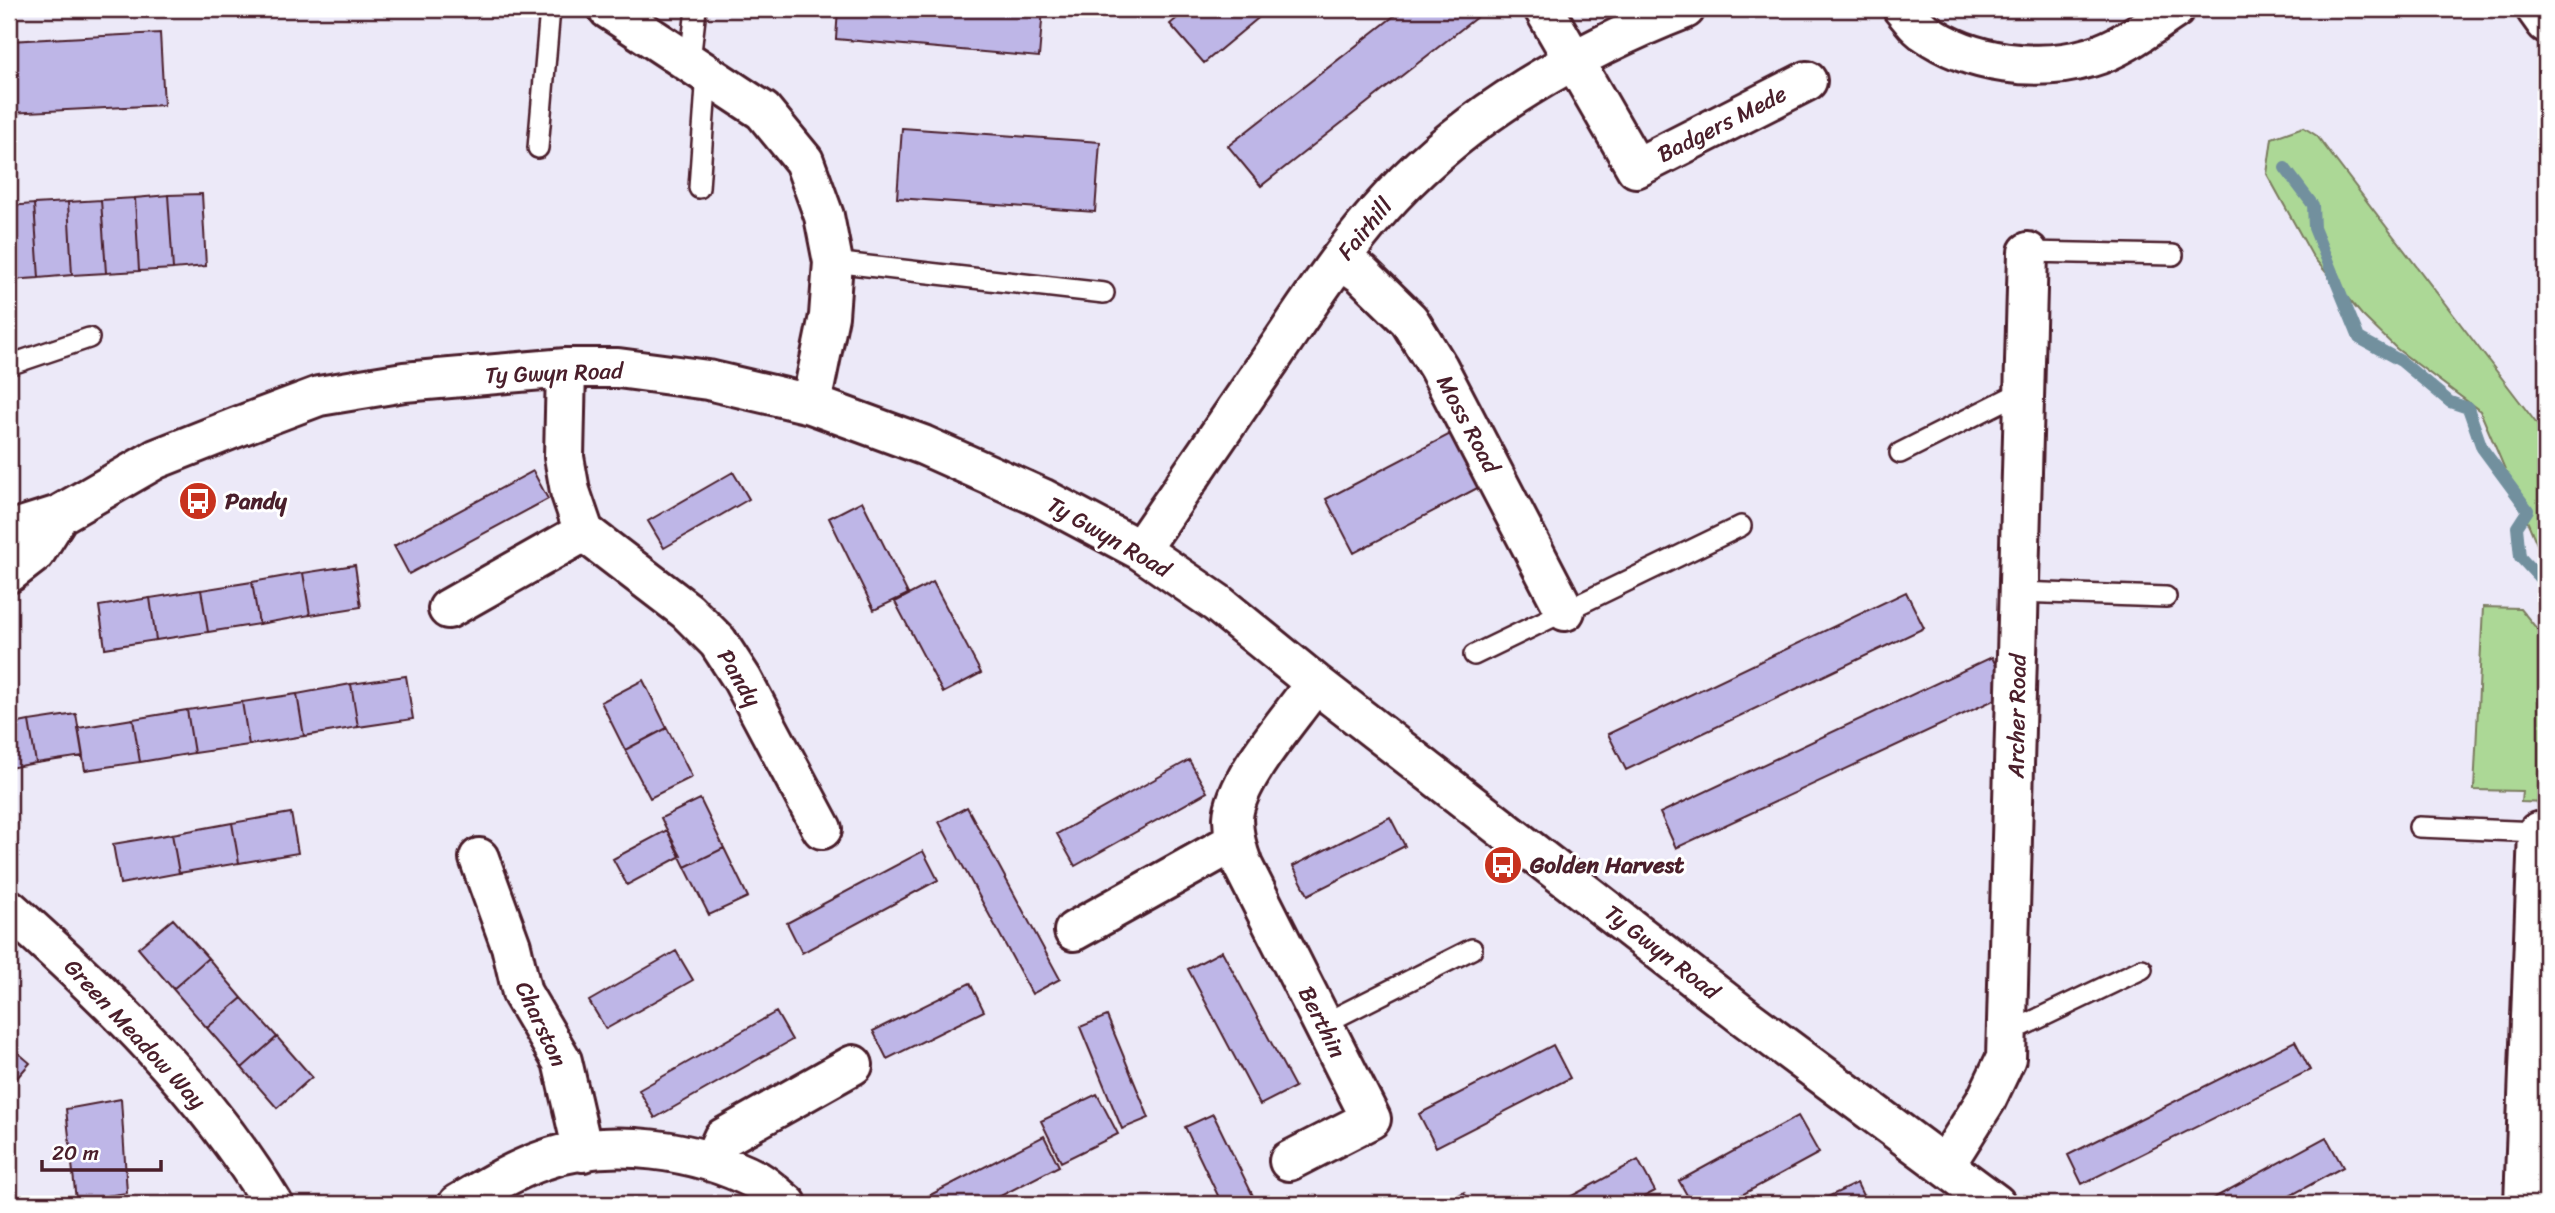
<svg xmlns="http://www.w3.org/2000/svg" width="2555" height="1213" viewBox="0 0 2555 1213" font-family="Sriracha,sans-serif">
<style>
.green{fill:#acd896;stroke:#7b7c60;stroke-width:2}
.lines{fill:none;stroke-linecap:round;stroke-linejoin:round}
.stream{stroke:#72909e;stroke-width:12}
.building{fill:#beb6e7;stroke:#4a1f2b;stroke-width:2}
.service-casing{stroke:#4a1f2b;stroke-width:24}
.minor-casing{stroke:#4a1f2b;stroke-width:44}
.tertiary-casing{stroke:#4a1f2b;stroke-width:44}
.service{stroke:#fff;stroke-width:19}
.minor{stroke:#fff;stroke-width:38}
.tertiary{stroke:#fff;stroke-width:38}
.labels{text-anchor:middle;dominant-baseline:central;stroke-width:6;stroke-linejoin:round;paint-order:stroke}
.street-label{font-size:23px;fill:#4a1f2b;stroke:#fff}
.poi-label{font-size:23px;font-weight:bold;fill:#4a1f2b;stroke:#fff;text-anchor:start}
</style>
<rect width="100%" height="100%" fill="#ece9f8"/>
<filter id="ink" filterUnits="userSpaceOnUse"><feTurbulence type="fractalNoise" baseFrequency=".0143" numOctaves="2"/><feDisplacementMap in="SourceGraphic" scale="14" xChannelSelector="R" yChannelSelector="G"/><feConvolveMatrix kernelMatrix="1 2 1 2 8 2 1 2 1" color-interpolation-filters="sRGB"/></filter>
<g filter="url(#ink)">
<!-- green -->
<path class="green" d="M 2303,127 L 2317,136 L 2546,436 L 2546,565 L 2480,411 L 2397,349 L 2362,315 L 2313,257 L 2267,174 L 2272,138 Z
M 2483,607 L 2520,608 L 2546,640 L 2546,803 L 2521,802 L 2522,791 L 2474,790 Z"/>
<g class="lines">
<!-- stream -->
<path class="stream" d="M 2285,168 L 2313,205 L 2314,228 L 2359,338 L 2401,361 L 2450,402 L 2468,408 L 2482,448 L 2528,510 L 2517,527 L 2520,557 L 2546,585"/>
</g>
<!-- building -->
<path class="building" d="M 838,9 L 1043,9 L 1039,57 L 836,39 Z
M 1188,9 L 1269,9 L 1204,63 L 1170,24 Z
M 1403,9 L 1487,9 L 1261,186 L 1228,146 Z
M 160,33 L 164,105 L 9,113 L 9,41 Z
M 902,128 L 1100,142 L 1095,212 L 897,198 Z
M 202,194 L 206,266 L 173,269 L 168,195 Z
M 168,195 L 173,269 L 139,271 L 135,198 Z
M 135,198 L 139,271 L 106,273 L 101,200 Z
M 101,200 L 106,273 L 72,275 L 68,202 Z
M 68,202 L 72,275 L 39,278 L 34,204 Z
M 34,204 L 39,278 L 9,280 L 9,206 Z
M 1456,431 L 1485,484 L 1354,553 L 1326,499 Z
M 533,471 L 548,499 L 409,574 L 394,546 Z
M 733,472 L 749,499 L 664,548 L 648,521 Z
M 862,501 L 908,594 L 874,610 L 829,518 Z
M 355,565 L 361,607 L 310,615 L 303,573 Z
M 303,573 L 310,615 L 259,624 L 252,582 Z
M 252,582 L 259,624 L 208,632 L 201,590 Z
M 933,582 L 981,673 L 943,693 L 895,602 Z
M 201,590 L 208,632 L 156,640 L 150,598 Z
M 1906,592 L 1924,628 L 1626,770 L 1608,734 Z
M 150,598 L 156,640 L 105,648 L 99,606 Z
M 1992,657 L 2009,693 L 1676,848 L 1660,813 Z
M 406,676 L 413,719 L 358,727 L 351,684 Z
M 643,680 L 667,728 L 625,750 L 601,702 Z
M 351,684 L 358,727 L 304,736 L 297,694 Z
M 297,694 L 304,736 L 249,745 L 242,702 Z
M 242,702 L 249,745 L 194,753 L 187,710 Z
M 187,710 L 194,753 L 140,762 L 133,719 Z
M 76,714 L 83,756 L 36,763 L 29,721 Z
M 133,719 L 140,762 L 85,770 L 78,728 Z
M 29,721 L 36,763 L 9,768 L 9,725 Z
M 667,728 L 692,777 L 650,798 L 625,750 Z
M 1189,760 L 1207,792 L 1075,866 L 1057,834 Z
M 700,799 L 724,848 L 685,867 L 661,818 Z
M 967,807 L 1060,979 L 1032,994 L 939,822 Z
M 291,813 L 298,853 L 239,863 L 232,823 Z
M 1390,817 L 1405,846 L 1308,895 L 1293,866 Z
M 232,823 L 239,863 L 179,873 L 172,834 Z
M 667,830 L 681,856 L 627,885 L 613,859 Z
M 172,834 L 179,873 L 120,884 L 113,844 Z
M 724,848 L 748,897 L 709,915 L 685,867 Z
M 923,851 L 938,880 L 802,953 L 787,923 Z
M 173,919 L 208,958 L 173,989 L 138,948 Z
M 676,951 L 693,980 L 606,1029 L 589,1001 Z
M 1222,951 L 1295,1087 L 1260,1105 L 1188,969 Z
M 208,958 L 242,998 L 207,1028 L 173,989 Z
M 970,983 L 984,1011 L 887,1059 L 873,1031 Z
M 242,998 L 277,1037 L 242,1068 L 207,1028 Z
M 776,1012 L 792,1040 L 655,1118 L 639,1090 Z
M 1107,1016 L 1149,1118 L 1122,1129 L 1080,1027 Z
M 277,1037 L 312,1077 L 277,1108 L 242,1068 Z
M 2295,1041 L 2310,1070 L 2082,1184 L 2068,1155 Z
M 9,1045 L 30,1063 L 9,1087 Z
M 1553,1045 L 1570,1078 L 1436,1147 L 1419,1114 Z
M 1097,1094 L 1118,1134 L 1061,1162 L 1041,1121 Z
M 121,1099 L 127,1193 L 76,1200 L 66,1109 Z
M 1213,1114 L 1257,1204 L 1222,1204 L 1185,1127 Z
M 1798,1116 L 1819,1153 L 1725,1204 L 1692,1204 L 1679,1181 Z
M 1044,1136 L 1059,1166 L 985,1204 L 913,1204 Z
M 2326,1137 L 2343,1167 L 2275,1204 L 2203,1204 Z
M 1638,1160 L 1655,1191 L 1631,1204 L 1557,1204 Z
M 1857,1183 L 1867,1204 L 1813,1204 Z
M 1464,1192 L 1470,1204 L 1442,1204 Z"/>
<g class="lines">
<defs>
<path id="service" d="M 690,61 L 696,9
M 538,148 L 550,9
M 699,188 L 707,72
M 2028,252 L 2173,255
M 833,262 L 1104,293
M 9,365 L 89,338
M 1900,453 L 2025,390
M 2019,592 L 2166,597
M 1474,655 L 1741,526
M 2419,827 L 2538,832
M 1323,1024 L 1472,949
M 2008,1033 L 2142,969"/>
<path id="minor" d="M 608,9 L 763,111 L 804,161 L 824,216 L 833,262 L 829,316 L 811,404
M 1544,9 L 1636,168 L 1807,81
M 1903,9 C 1910,16 1916,27 1925,32 C 1970,64 2038,73 2091,57 C 2122,48 2148,27 2175,9
M 2536,9 L 2546,23
M 1340,259 L 1362,274 L 1409,320 L 1438,367 L 1565,611
M 566,368 L 564,457 L 570,491 L 584,532 L 687,611 L 718,642 L 742,679 L 822,829
M 9,536 L 21,527 L 59,515 L 156,459 L 237,427 L 319,396 L 404,382 L 566,368 L 618,368 L 708,380 L 811,404 L 923,445 L 1042,498 L 1140,550 L 1217,603 L 1315,683 L 1746,1018 L 1996,1204
M 1140,550 C 1185,485 1230,419 1275,353 C 1311,300 1347,244 1392,196 C 1469,113 1580,50 1685,9
M 9,573 L 35,553 L 59,515
M 448,609 L 584,532
M 479,858 L 511,946 L 522,993 L 562,1061 L 583,1152
M 1074,931 L 1234,842
M 1289,1161 L 1371,1119 L 1243,866 C 1237,850 1233,836 1233,818 C 1235,779 1292,717 1315,683
M 712,1162 L 723,1138 L 853,1065
M 1945,1165 L 1986,1100 L 2006,1058 L 2028,252
M 458,1204 C 485,1188 514,1170 544,1160 C 609,1136 697,1149 758,1181 C 768,1187 778,1197 787,1204
M 2524,1204 L 2538,832"/>
<path id="tertiary" d="M 9,909 C 107,996 205,1091 273,1204"/>
</defs>
<!-- service casing -->
<use href="#service" class="service-casing"/>
<!-- minor casing -->
<use href="#minor" class="minor-casing"/>
<!-- tertiary casing -->
<use href="#tertiary" class="tertiary-casing"/>
<!-- service -->
<use href="#service" class="service"/>
<!-- minor -->
<use href="#minor" class="minor"/>
<!-- tertiary -->
<use href="#tertiary" class="tertiary"/>
</g>
</g>
<!-- icons -->
<defs>
<symbol id="bus-disc" viewBox="-11 -11 22 22"><circle r="9.5" fill="#c8321e" stroke="#fff"/><path d="M-5-6H5V4H4V6H2V4H-2V6H-4V4H-5ZM-3.5-4V0h7V-4ZM-3.5 1.2v1.5H-2V1.2ZM2 1.2v1.5H3.5V1.2Z" fill="#fff"/></symbol>
</defs>
<g fill-rule="evenodd">
<use href="#bus-disc" x="176" y="479" width="44" height="44"/>
<use href="#bus-disc" x="1481" y="843" width="44" height="44"/>
</g>
<g class="labels">
<!-- street labels -->
<g class="street-label">
<text transform="translate(1722 124) rotate(-27)">Badgers Mede</text>
<text transform="translate(1365 229) rotate(-51)">Fairhill</text>
<text transform="translate(554 373) rotate(-2)">Ty Gwyn Road</text>
<text transform="translate(1468 424) rotate(62)">Moss Road</text>
<text transform="translate(1109 537) rotate(30)">Ty Gwyn Road</text>
<text transform="translate(739 678) rotate(59)">Pandy</text>
<text transform="translate(2017 716) rotate(-89)">Archer Road</text>
<text transform="translate(1662 952) rotate(38)">Ty Gwyn Road</text>
<text transform="translate(1322 1022) rotate(63)">Berthin</text>
<text transform="translate(541 1024) rotate(65)">Charston</text>
<text transform="translate(135 1034) rotate(47)">Green Meadow Way</text>
</g>
<!-- poi labels -->
<g class="poi-label">
<text x="225" y="501">Pandy</text>
<text x="1530" y="865">Golden Harvest</text>
</g>
</g>
<!-- margin -->
<rect width="2555" height="1213" fill="none" stroke="#fff" stroke-width="35"/>
<rect x="18" y="18" width="2520" height="1178" fill="none" stroke="#4a1f2b" stroke-width="2.5" filter="url(#ink)"/>
<!-- scale -->
<path d="M42 1160v10h119v-10" fill="none" stroke="#4a1f2b" stroke-width="3.5"/>
<text x="52" y="1160" font-size="21" fill="#4a1f2b" stroke="#ffffff" stroke-width="5" paint-order="stroke">20 m</text>
</svg>
